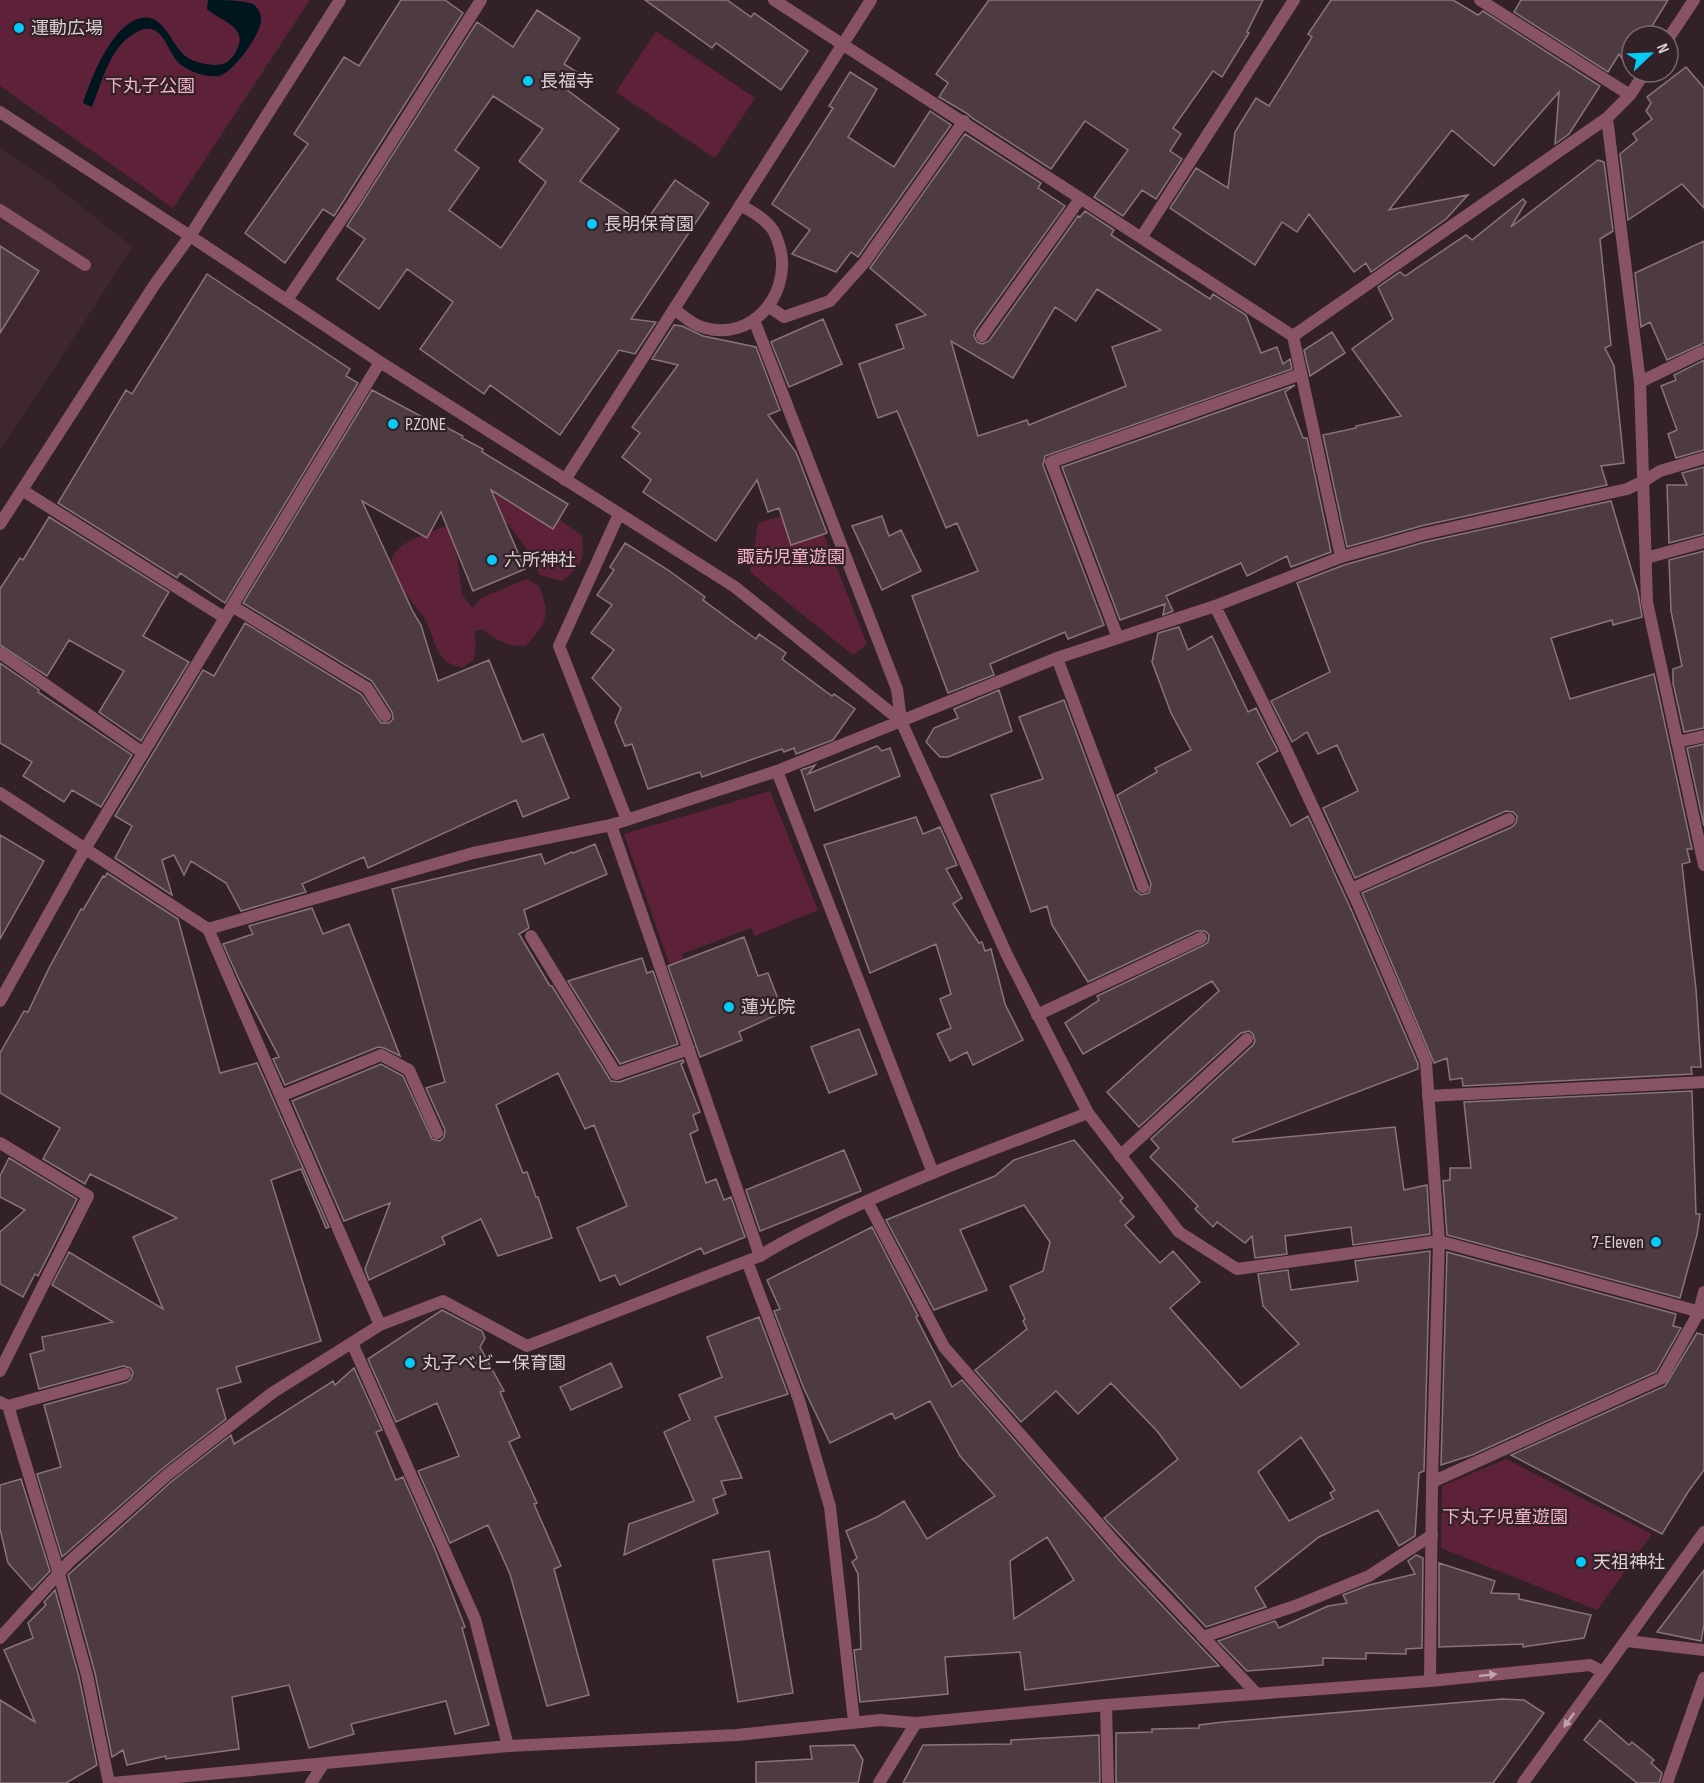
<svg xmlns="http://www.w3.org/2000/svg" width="1704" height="1783" viewBox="0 0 1704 1783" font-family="'Sofia Sans Condensed','Noto Sans JP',sans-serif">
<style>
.built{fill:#3f272f}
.green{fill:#5d2239}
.water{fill:#00161f}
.building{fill:#4e3b41;stroke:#89747a;stroke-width:1.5;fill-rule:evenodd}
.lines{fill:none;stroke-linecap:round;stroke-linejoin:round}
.service{stroke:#875365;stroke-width:12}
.minor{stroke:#875365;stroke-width:12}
.tertiary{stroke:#875365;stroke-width:12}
.oneway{fill:#bea4ac}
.poi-dot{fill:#05cbf9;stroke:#322126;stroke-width:2}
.labels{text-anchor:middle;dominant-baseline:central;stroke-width:4.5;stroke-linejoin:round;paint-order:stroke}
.poi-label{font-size:18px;fill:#dbcfd2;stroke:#322126;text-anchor:start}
.park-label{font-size:18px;fill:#f3b3c7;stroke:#322126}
</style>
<rect width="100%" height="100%" fill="#322126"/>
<!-- built -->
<path class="built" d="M 0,148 L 39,173 L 133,247 L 0,451 Z"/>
<!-- green -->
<path class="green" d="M 0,0 L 310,0 L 173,208 L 0,86 Z
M 656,31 L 755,98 L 715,158 L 616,92 Z
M 469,466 L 521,491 L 582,536 C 584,563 583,564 562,581 L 540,575 L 525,547 L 508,524 L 463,494 Z
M 813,507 L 867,644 L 853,655 L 750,572 L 758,523 Z
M 448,525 L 454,531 L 462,595 L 473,608 L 481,598 L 527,579 L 539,586 C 551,617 547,621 526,646 C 508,647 496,640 482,629 L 474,632 L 476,643 L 474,660 L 462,668 C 457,666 449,664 445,660 C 435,652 433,635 427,623 C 419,605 384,578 393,556 C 399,542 433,531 448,525 Z
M 770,791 L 818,910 L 755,936 L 751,928 L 682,954 L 688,972 L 674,977 L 624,834 Z
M 1506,1459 L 1652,1534 L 1597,1610 L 1441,1548 L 1442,1486 Z"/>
<!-- water -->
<path class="water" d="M 208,0 C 220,0 243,0 253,4 C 257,7 261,13 261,19 C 262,33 233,73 219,76 C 206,78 186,71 177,61 C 166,48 162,21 139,31 C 110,44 103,80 92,107 L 83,103 C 91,78 112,24 141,18 C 163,13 171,43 184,55 C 190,60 197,62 205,64 C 212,65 221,66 227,62 C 232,59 236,52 238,47 C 247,26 218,20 207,9 Z"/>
<!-- building -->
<path class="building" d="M 401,0 L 445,0 L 463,13 L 334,216 L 323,209 L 285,263 L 245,233 L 308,144 L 294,134 L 344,57 L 359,66 Z
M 645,0 L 727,0 L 751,17 L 754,13 L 808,51 L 781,90 L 716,43 L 712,48 Z
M 989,0 L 1263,0 L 1247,32 L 1249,33 L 1222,77 L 1213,71 L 1173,128 L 1181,134 L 1170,151 L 1182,159 L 1156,199 L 1142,190 L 1123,216 L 1094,197 L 1128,150 L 1085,121 L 1051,169 L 972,118 L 968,114 L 939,97 L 948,83 L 936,74 Z
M 1331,0 L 1453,0 L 1478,15 L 1483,11 L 1600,86 L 1569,134 L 1555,144 L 1559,92 L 1494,166 L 1452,130 L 1389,210 L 1468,195 L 1446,219 L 1371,272 L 1366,263 L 1354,272 L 1309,214 L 1297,232 L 1282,222 L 1255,265 L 1170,208 L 1196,168 L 1228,188 L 1235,132 L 1256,98 L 1269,106 L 1312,37 L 1308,34 Z
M 1521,0 L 1668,0 L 1646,36 L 1632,36 L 1632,58 L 1627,66 L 1619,54 L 1608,72 L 1514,12 Z
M 537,10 L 580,38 L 564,64 L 577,72 L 566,89 L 619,129 L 580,181 L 644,224 L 675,180 L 709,203 L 631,319 L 656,322 L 635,354 L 619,350 L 560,435 L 490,385 L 484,394 L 420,349 L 453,302 L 407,269 L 379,309 L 337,279 L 365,239 L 347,226 L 477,22 L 513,47 ZM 493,96 L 543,129 L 519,161 L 546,182 L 501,248 L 449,210 L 479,168 L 455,150 Z
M 1686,67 L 1704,88 L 1704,208 L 1682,184 L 1628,220 L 1620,154 L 1637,140 L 1633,134 L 1652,119 L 1646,111 L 1651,103 L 1647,97 Z
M 850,72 L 877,89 L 848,137 L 894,167 L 930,111 L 951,125 L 858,257 L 851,252 L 836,272 L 792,254 L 810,230 L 772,204 L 833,108 L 829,106 Z
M 965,134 L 1041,183 L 1038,188 L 1065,206 L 975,331 L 974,336 L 977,342 L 982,344 L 989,341 L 1078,216 L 1080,217 L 1085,211 L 1114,230 L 1111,235 L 1159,266 L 1210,299 L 1213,294 L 1246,315 L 1261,353 L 1277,347 L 1283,364 L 1290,359 L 1292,369 L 1045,456 L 1043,465 L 1104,625 L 1068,639 L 1065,632 L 990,664 L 994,675 L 948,693 L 912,596 L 978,571 L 957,523 L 946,528 L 897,411 L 878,418 L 859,364 L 904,348 L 896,325 L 926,315 L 870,268 ZM 1097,289 L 1161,330 L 1112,347 L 1126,386 L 1029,425 L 1027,420 L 978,436 L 951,341 L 1013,378 L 1055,307 L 1076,321 Z
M 1598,160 L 1604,162 L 1613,231 L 1600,239 L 1611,345 L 1605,348 L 1614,366 L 1624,463 L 1601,466 L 1607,485 L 1421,526 L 1347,547 L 1323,435 L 1356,428 L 1356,426 L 1401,416 L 1352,349 L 1393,319 L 1378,287 L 1400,272 L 1405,276 L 1466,235 L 1472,240 L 1523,199 L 1526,202 L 1511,227 Z
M 1704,241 L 1704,343 L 1667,360 L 1650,322 L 1641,327 L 1635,273 Z
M 0,246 L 39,271 L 0,333 Z
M 207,274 L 350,369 L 346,376 L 358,383 L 225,603 L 180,573 L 177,578 L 58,503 L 126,390 L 132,394 Z
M 823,319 L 842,364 L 789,387 L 771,342 Z
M 674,325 L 682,326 L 703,336 L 756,347 L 780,410 L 768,415 L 796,452 L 827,533 L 791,545 L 779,508 L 768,512 L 757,480 L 716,541 L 643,492 L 651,480 L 622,457 L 640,433 L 632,427 L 678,365 L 652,359 Z
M 1332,332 L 1345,353 L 1310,376 L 1304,350 Z
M 1704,360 L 1704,450 L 1676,458 L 1668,434 L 1677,430 L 1661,386 L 1676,380 L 1674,375 Z
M 1295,385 L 1285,392 L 1303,438 L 1307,438 L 1331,552 L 1291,567 L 1287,556 L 1247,576 L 1241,563 L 1166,596 L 1173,611 L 1163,615 L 1165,604 L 1120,620 L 1062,467 Z
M 372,390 L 439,426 L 440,424 L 463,436 L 462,438 L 483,449 L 482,452 L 568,504 L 553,529 L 491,490 L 525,569 L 473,591 L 441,512 L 427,538 L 362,501 L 413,612 L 421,625 L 438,681 L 489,660 L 522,742 L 543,734 L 569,798 L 523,817 L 516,800 L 368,868 L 364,857 L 302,884 L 306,892 L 241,911 L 226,883 L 191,861 L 184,875 L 174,855 L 162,860 L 172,895 L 115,858 L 132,826 L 115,816 L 203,670 L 214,676 L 245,623 L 361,694 L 381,723 L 389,723 L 393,719 L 392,712 L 372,681 L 243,603 Z
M 1704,467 L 1704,534 L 1669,543 L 1667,485 L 1687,485 L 1682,473 Z
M 1611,501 L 1638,592 L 1642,617 L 1613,625 L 1612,620 L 1551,638 L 1570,699 L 1654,674 L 1692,849 L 1687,849 L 1690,862 L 1682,864 L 1696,989 L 1701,1067 L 1691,1067 L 1692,1074 L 1463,1086 L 1462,1078 L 1450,1080 L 1447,1058 L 1434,1063 L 1362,893 L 1512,827 L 1516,823 L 1517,816 L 1513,812 L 1506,811 L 1355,878 L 1323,808 L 1358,791 L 1337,745 L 1318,754 L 1307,732 L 1292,742 L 1271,701 L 1330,672 L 1297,583 L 1344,565 L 1425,542 Z
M 882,516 L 889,536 L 901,530 L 921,571 L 882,590 L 852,526 Z
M 49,517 L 169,592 L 143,636 L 189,662 L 141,741 L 99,712 L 124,671 L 69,640 L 47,676 L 0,645 L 0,589 L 20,558 L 23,560 Z
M 625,543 L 668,570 L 705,597 L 703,600 L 756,639 L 759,634 L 786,653 L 782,659 L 832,696 L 834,694 L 855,709 L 833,740 L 796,754 L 794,748 L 784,752 L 782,749 L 702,777 L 700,772 L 648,789 L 632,744 L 625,746 L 615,722 L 621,708 L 592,678 L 614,650 L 591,633 L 612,605 L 597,595 L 614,570 L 610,567 Z
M 1704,551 L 1704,728 L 1684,732 L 1673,683 L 1673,669 L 1682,666 L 1671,611 L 1669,560 Z
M 1179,627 L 1188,650 L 1212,636 L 1248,712 L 1256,708 L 1278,751 L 1257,763 L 1291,826 L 1308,816 L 1350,907 L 1418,1064 L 1418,1069 L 1233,1139 L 1233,1142 L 1395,1127 L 1404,1190 L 1427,1185 L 1430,1234 L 1353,1245 L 1351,1227 L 1285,1236 L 1287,1254 L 1255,1258 L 1252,1236 L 1245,1243 L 1217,1222 L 1213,1227 L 1195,1209 L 1198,1206 L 1150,1157 L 1159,1148 L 1151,1139 L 1253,1045 L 1255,1041 L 1253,1034 L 1249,1031 L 1241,1033 L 1139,1127 L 1107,1092 L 1219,991 L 1212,981 L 1083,1054 L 1065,1023 L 1099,1000 L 1097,996 L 1204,945 L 1208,942 L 1209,935 L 1205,931 L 1197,931 L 1088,982 L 1052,925 L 1047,906 L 1031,912 L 991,795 L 1043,779 L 1019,717 L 1064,700 L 1135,890 L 1141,895 L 1149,893 L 1151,884 L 1117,795 L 1157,772 L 1155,768 L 1191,750 L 1171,713 L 1152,662 L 1158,633 Z
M 0,663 L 39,690 L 38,692 L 132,755 L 101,807 L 72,790 L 64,802 L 23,776 L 32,762 L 0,743 Z
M 999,690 L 1012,731 L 948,757 L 940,757 L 926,742 L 934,728 L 958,718 L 954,709 Z
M 1704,744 L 1704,826 L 1687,748 Z
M 877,746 L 882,751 L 890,748 L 900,776 L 815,811 L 801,770 L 815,765 L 808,774 Z
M 916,817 L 923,834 L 940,827 L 957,865 L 946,869 L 962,898 L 953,904 L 979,943 L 982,942 L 985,951 L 991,949 L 1005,1004 L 1023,1040 L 973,1065 L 967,1052 L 950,1061 L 937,1034 L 951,1028 L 940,999 L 951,994 L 936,944 L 870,973 L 824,845 Z
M 0,835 L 44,861 L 0,939 Z
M 595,844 L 607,874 L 524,910 L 529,928 L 519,934 L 550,986 L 552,986 L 611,1081 L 619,1082 L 683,1060 L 684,1062 L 681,1064 L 700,1112 L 693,1115 L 698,1130 L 690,1134 L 706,1183 L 716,1179 L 724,1200 L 731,1197 L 745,1237 L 704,1254 L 701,1248 L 620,1285 L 615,1275 L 600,1281 L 577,1228 L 627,1206 L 594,1125 L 585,1129 L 558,1073 L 496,1105 L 523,1173 L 527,1172 L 536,1197 L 538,1197 L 552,1238 L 498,1256 L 481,1219 L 442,1237 L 445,1244 L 369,1280 L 365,1269 L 390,1203 L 344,1221 L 292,1101 L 381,1064 L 403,1076 L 432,1139 L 440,1141 L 444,1137 L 445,1130 L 426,1088 L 445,1082 L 392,889 L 541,854 L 545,864 L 572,852 L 573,853 Z
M 107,873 L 178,919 L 220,1073 L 257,1063 L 329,1227 L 326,1228 L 301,1169 L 271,1180 L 321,1341 L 236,1367 L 241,1382 L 217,1389 L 226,1419 L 162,1469 L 62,1557 L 37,1474 L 61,1467 L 44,1405 L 127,1382 L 131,1379 L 133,1372 L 130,1368 L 123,1366 L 39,1389 L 30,1354 L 44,1350 L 42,1337 L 113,1322 L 52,1285 L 69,1252 L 163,1309 L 133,1237 L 177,1218 L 90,1174 L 85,1184 L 43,1159 L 60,1128 L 0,1093 L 0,1053 L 24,1011 L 28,1012 L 49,968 L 81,909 L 83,910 L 103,876 L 105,877 Z
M 312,908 L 323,934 L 349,924 L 400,1056 L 384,1048 L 378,1047 L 285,1085 L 273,1059 L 279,1057 L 240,982 L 223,944 L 253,934 L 249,926 Z
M 744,937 L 758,976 L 768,973 L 783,1012 L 739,1032 L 742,1040 L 700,1057 L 668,966 Z
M 642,958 L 647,973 L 653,971 L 678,1044 L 620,1064 L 568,981 Z
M 859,1029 L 877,1074 L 829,1093 L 811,1047 Z
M 1692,1091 L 1696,1214 L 1700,1214 L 1697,1235 L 1680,1298 L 1447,1235 L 1443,1181 L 1450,1180 L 1450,1168 L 1471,1168 L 1464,1102 Z
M 1074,1140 L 1123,1198 L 1120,1201 L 1134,1217 L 1125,1225 L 1160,1263 L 1173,1251 L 1200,1282 L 1170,1308 L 1241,1388 L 1299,1344 L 1263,1306 L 1258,1274 L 1288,1270 L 1291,1290 L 1358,1281 L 1355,1261 L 1430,1251 L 1424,1471 L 1419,1473 L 1415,1536 L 1399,1546 L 1378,1510 L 1319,1537 L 1255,1588 L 1266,1607 L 1206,1627 L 1104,1518 L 1178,1459 L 1157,1431 L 1111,1383 L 1078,1414 L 1056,1391 L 1021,1422 L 975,1370 L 1027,1329 L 1023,1321 L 1025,1319 L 1010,1286 L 1043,1271 L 1050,1242 L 1024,1205 L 960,1230 L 987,1290 L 934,1310 L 886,1220 L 995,1176 L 1014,1160 ZM 1301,1437 L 1335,1490 L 1330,1493 L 1333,1499 L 1289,1521 L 1258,1472 Z
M 844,1150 L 861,1191 L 760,1231 L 746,1190 Z
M 9,1158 L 77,1199 L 38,1276 L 35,1274 L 23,1297 L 0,1284 L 0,1232 L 25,1210 L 0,1197 L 0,1176 Z
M 872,1227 L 918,1316 L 916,1317 L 952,1387 L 962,1380 L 1120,1561 L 1219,1666 L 1025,1690 L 1020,1652 L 945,1657 L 948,1694 L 860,1702 L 854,1650 L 861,1649 L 858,1574 L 852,1562 L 857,1558 L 846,1531 L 877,1517 L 904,1501 L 927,1539 L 995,1496 L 960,1456 L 930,1401 L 895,1419 L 892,1413 L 830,1443 L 804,1389 L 774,1311 L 780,1309 L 767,1280 ZM 1047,1537 L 1074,1580 L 1014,1619 L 1010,1561 Z
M 1447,1252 L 1676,1314 L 1673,1326 L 1681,1328 L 1656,1372 L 1472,1455 L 1441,1465 Z
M 442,1310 L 482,1331 L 485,1338 L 480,1347 L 504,1391 L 500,1392 L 520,1437 L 509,1442 L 537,1503 L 534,1504 L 561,1566 L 554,1569 L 589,1695 L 547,1706 L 510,1574 L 488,1525 L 450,1543 L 418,1471 L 459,1456 L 437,1403 L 396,1422 L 368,1359 Z
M 759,1317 L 788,1394 L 715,1417 L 742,1478 L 721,1481 L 726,1494 L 713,1499 L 718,1513 L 624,1555 L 629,1524 L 694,1501 L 664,1432 L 690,1420 L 679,1395 L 722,1377 L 707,1337 Z
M 1697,1333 L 1704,1335 L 1704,1470 L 1688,1492 L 1662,1534 L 1511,1455 L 1665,1386 Z
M 611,1363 L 622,1387 L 571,1410 L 560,1387 Z
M 354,1368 L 382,1430 L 376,1432 L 396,1480 L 403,1477 L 436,1552 L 465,1627 L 462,1628 L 489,1725 L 455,1734 L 446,1701 L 351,1724 L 354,1734 L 309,1748 L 289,1685 L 232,1697 L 239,1749 L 166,1759 L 166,1756 L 127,1765 L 123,1750 L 112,1757 L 95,1673 L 68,1575 L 172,1481 L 231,1435 L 234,1444 L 333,1381 L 335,1385 Z
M 21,1479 L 50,1571 L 32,1590 L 8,1563 L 0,1529 L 0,1485 Z
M 769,1551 L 793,1693 L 738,1702 L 713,1560 Z
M 1416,1555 L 1423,1558 L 1422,1648 L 1406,1649 L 1406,1654 L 1366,1653 L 1366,1659 L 1323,1658 L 1323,1665 L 1247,1671 L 1218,1641 L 1275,1621 L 1279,1628 L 1328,1606 L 1347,1603 L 1343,1595 L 1369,1585 L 1415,1574 L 1408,1561 Z
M 1439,1563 L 1495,1581 L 1491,1593 L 1519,1594 L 1519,1599 L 1591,1615 L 1584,1638 L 1523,1647 L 1523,1644 L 1439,1647 Z
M 1704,1570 L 1704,1625 L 1701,1641 L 1657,1632 Z
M 55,1590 L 79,1677 L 97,1765 L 66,1783 L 0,1783 L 0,1700 L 35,1722 L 4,1650 L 33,1638 L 28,1623 L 46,1605 L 44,1602 Z
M 1502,1699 L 1524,1700 L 1544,1713 L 1493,1783 L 1116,1783 L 1116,1733 L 1152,1732 L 1152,1729 L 1199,1728 L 1199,1725 L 1223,1722 Z
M 1600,1720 L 1629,1745 L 1632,1742 L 1654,1760 L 1651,1763 L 1662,1773 L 1659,1783 L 1637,1783 L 1584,1740 Z
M 1099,1735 L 1100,1783 L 903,1783 L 923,1745 L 1011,1744 L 1011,1740 Z
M 854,1745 L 863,1760 L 858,1783 L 756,1783 L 756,1762 L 812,1759 L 810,1746 Z"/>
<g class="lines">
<!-- service -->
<path class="service" d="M 1480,0 L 1630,95
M 0,210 L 85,265
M 287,300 L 354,201 L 481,0
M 768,306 L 784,317 L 830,301 L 864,263 L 964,121
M 982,336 L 1080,199
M 1640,382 L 1704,351
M 1644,481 L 1660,471 L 1704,458
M 22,490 L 225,618
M 1646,558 L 1704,542
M 232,606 L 367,688 L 385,716
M 1118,638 L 1051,462 L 1301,374
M 0,653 L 143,753
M 1057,658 L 1143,887
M 1677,742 L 1704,736
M 777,771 L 933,1173
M 611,825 L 760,1256
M 1351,889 L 1509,819
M 531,936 L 616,1074 L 689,1049
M 1037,1015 L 1201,938
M 281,1096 L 381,1055 L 409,1070 L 437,1133
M 1428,1096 L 1704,1082
M 0,1143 L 88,1196 L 0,1371
M 1120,1156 L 1247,1039
M 8,1406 L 125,1374
M 1203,1637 L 1295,1606 L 1369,1576 L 1432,1535
M 1106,1705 L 1108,1783"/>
<!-- minor -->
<path class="minor" d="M 774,0 L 1293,336 L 1341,557
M 1668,39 L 1694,0
M 1645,72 L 1630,95 L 1607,118 L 1640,382 L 1647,602 L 1704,865
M 190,236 L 380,362 L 735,587 L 901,721
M 1141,238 L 1294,0
M 674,309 C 684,316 692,325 705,328 C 752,341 789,296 781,252 C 779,244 777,237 773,230 C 764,218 753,212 740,205
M 754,320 L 897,689 L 901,721 L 1007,955 L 1088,1113 L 1179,1232 L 1237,1269 L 1439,1241 L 1704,1313
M 1293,336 L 1607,118
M 619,514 L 559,646 L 627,820
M 1215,606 L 1285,747 L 1358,904 L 1426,1062 L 1439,1241 L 1432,1482 L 1430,1681
M 0,793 L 208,929 L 380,1325
M 208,929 L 473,853 L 611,825 L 777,771 L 1057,658 L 1215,606 L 1341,557 L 1423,534 L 1627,489 L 1644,481
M 0,1001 L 85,849 L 380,362
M 867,1201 L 944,1347 L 1126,1555 L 1257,1694
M 747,1261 L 799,1400 L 830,1507 L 854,1722
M 352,1343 L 475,1619 L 508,1746
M 0,1402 L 8,1406 L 59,1574 L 87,1675 L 109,1783
M 1432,1482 L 1662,1378 L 1699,1312 L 1704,1292
M 0,1638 L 70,1561 L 167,1475 L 272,1393 L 380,1325 L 443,1301 L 527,1346 L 760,1256 C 786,1239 814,1227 841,1213 C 921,1175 1005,1145 1088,1113
M 1627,1641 L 1704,1650
M 113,1783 L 508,1746 L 737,1735 L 880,1720 L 916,1723 L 1106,1705 L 1430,1681 L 1590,1665 L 1603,1672
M 311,1783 L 324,1763
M 1523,1783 L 1704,1532
M 1667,1783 L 1704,1678"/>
<!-- tertiary -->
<path class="tertiary" d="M 0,112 L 190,236
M 565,480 L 871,0
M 0,524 L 155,284 L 190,236 L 340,0
M 879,1783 L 916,1723"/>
</g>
<!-- one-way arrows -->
<defs><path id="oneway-solid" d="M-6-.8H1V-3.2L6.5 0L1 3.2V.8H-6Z" transform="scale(1.5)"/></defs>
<g class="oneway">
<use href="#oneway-solid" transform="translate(1488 1675) rotate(-6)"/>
<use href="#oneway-solid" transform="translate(1569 1720) rotate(126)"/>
</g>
<!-- markers -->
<g class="poi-dot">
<circle cx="19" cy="28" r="6"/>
<circle cx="528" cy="81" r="6"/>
<circle cx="592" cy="224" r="6"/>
<circle cx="393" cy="424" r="6"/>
<circle cx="492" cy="560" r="6"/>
<circle cx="729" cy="1007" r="6"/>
<circle cx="1656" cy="1242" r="6"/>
<circle cx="410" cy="1363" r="6"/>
<circle cx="1581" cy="1562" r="6"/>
</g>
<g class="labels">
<!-- poi labels -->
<g class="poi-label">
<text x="31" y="28">運動広場</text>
<text x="540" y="81">長福寺</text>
<text x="604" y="224">長明保育園</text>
<text x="405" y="424">P.ZONE</text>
<text x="504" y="560">六所神社</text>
<text x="741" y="1007">蓮光院</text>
<text x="1644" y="1242" text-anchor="end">7-Eleven</text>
<text x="422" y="1363">丸子ベビー保育園</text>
<text x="1593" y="1562">天祖神社</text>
</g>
<!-- park labels -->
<g class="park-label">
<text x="150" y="86">下丸子公園</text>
<text x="791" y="557">諏訪児童遊園</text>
<text x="1505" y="1517">下丸子児童遊園</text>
</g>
</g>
<!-- north arrow -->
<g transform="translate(1650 54) rotate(67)"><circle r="28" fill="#322126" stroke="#76676b" stroke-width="1.5"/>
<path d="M0-4.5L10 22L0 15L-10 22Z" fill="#05cbf9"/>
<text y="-9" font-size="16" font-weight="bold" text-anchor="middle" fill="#dbcfd2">N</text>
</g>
</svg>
